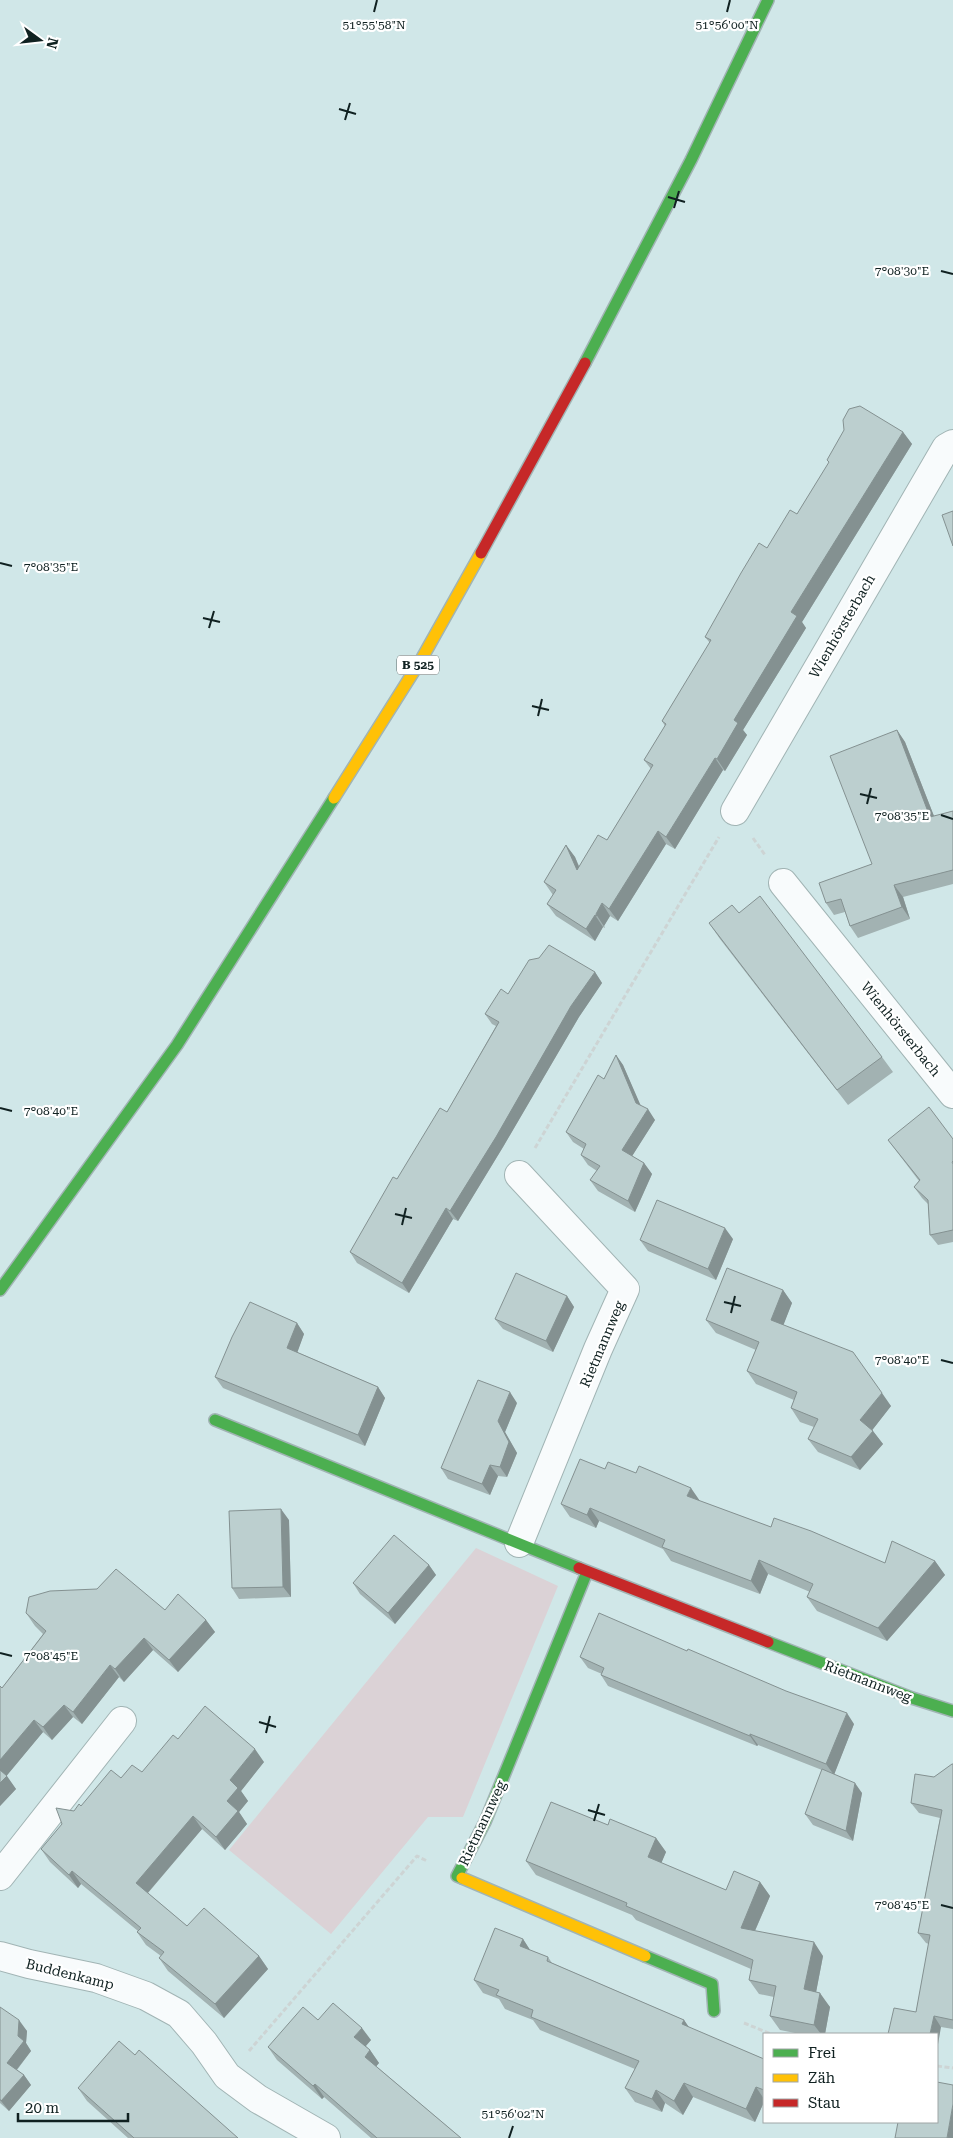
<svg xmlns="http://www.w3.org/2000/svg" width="953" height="2138" viewBox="0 0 953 2138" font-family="'Roboto Serif',serif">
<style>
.green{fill:#dbd2d6}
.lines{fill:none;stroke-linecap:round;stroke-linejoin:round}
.street-casing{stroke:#a1b4b4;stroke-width:30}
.fast-casing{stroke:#a1b4b4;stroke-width:14}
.slow-casing{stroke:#a1b4b4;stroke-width:14}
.jam-casing{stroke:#a1b4b4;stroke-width:14}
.path{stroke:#cdd4d4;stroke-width:3;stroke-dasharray:5 2.5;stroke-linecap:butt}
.street{stroke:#f8fbfc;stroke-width:28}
.fast{stroke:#4caf50;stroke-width:11}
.slow{stroke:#ffc107;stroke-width:11}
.jam{stroke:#c62828;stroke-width:11}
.wall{fill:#a2b2b2}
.shaded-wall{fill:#849191}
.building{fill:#bccfcf;stroke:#849191}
.ticks{fill:none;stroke:#102121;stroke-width:2}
.labels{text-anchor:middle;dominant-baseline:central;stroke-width:4.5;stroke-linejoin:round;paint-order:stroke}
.shield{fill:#fff;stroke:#586464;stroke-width:1}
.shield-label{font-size:12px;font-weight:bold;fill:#102121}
.street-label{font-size:14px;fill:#102121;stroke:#fff}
.ticks-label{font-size:12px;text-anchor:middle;fill:#102121;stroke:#fff;stroke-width:4.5;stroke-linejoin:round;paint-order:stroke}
</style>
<rect width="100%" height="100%" fill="#d0e7e8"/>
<!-- green -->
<path class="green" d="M 476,1548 L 558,1586 L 463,1817 L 428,1817 L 331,1934 L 229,1850 Z"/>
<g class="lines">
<defs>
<path id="street" d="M 735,811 L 946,448 L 953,444
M 783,883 L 953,1094
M 519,1543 L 598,1349 L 625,1289 L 519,1175
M 0,1876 L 122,1721
M 0,1956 L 29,1964 L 96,1978 L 146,1996 L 179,2014 L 204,2043 L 227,2076 L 258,2099 L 326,2138"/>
<path id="fast" d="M 585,363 L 691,160 L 768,0
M 0,1290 L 177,1045 L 334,798
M 215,1420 L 579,1568
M 768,1642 L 912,1698 L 953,1711
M 462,1878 L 457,1876 L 485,1822 L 587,1572
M 645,1956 L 712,1984 L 714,2011"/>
<path id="slow" d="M 334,798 L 421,660 L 481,553
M 462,1878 L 645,1956"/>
<path id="jam" d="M 481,553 L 585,363
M 579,1568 L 768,1642"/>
</defs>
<!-- street casing -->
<use href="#street" class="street-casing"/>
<!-- fast casing -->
<use href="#fast" class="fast-casing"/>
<!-- slow casing -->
<use href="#slow" class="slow-casing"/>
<!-- jam casing -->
<use href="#jam" class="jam-casing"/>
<!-- path -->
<path class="path" d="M 753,838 L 765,855
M 535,1148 L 719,837
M 744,2023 L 771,2034
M 249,2051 L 417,1856 L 427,1861
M 937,2066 L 953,2068"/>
<!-- street -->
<use href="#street" class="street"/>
<!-- fast -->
<use href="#fast" class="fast"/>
<!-- slow -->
<use href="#slow" class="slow"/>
<!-- jam -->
<use href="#jam" class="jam"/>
</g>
<!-- wall -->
<path class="wall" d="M 903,432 L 912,444 L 802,622 L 806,628 L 743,730 L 747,735 L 725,771 L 723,770 L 675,849 L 666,844 L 618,921 L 610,916 L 604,926 L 605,928 L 603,927 L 595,941 L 556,916 L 547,904 L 553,895 L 544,882 L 566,845 L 575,857 L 579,866 L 607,840 L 651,769 L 644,760 L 665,726 L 662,721 L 710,643 L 705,637 L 767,548 L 797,514 L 829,463 L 827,460 Z
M 897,730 L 905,742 L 934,816 L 953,811 L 953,884 L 903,897 L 910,919 L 858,938 L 850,926 L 845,912 L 834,915 L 826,903 L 872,864 Z
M 739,913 L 882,1057 L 893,1072 L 848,1105 L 720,939 L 709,923 Z
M 595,972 L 602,983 L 579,1017 L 503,1147 L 458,1221 L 453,1219 L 409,1293 L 357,1263 L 350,1252 L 397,1179 L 447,1112 L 496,1026 L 492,1024 L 485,1014 L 508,994 Z
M 616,1055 L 623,1065 L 640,1105 L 655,1120 L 632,1156 L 644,1163 L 652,1174 L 635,1212 L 598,1191 L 590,1180 L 597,1171 L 588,1165 L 581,1155 L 584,1149 L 573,1142 L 566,1132 L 604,1079 Z
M 953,1139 L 953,1242 L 938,1245 L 930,1235 L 928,1204 L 922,1198 L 914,1187 L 919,1181 L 888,1140 Z
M 733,1239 L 716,1280 L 648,1251 L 640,1240 Z
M 783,1290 L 792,1303 L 783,1325 L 891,1406 L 872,1430 L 883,1444 L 860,1470 L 818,1452 L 808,1439 L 814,1427 L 800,1422 L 791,1408 L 794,1400 L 756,1384 L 747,1371 L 756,1350 L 716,1333 L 706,1320 Z
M 567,1296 L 574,1307 L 553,1352 L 503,1329 L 495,1319 Z
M 297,1323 L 304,1334 L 297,1352 L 378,1387 L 385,1398 L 365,1446 L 223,1388 L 215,1377 Z
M 517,1403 L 505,1432 L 517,1453 L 507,1477 L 498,1476 L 490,1495 L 448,1479 L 441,1468 Z
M 605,1469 L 700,1501 L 771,1527 L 885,1563 L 935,1561 L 945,1575 L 887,1641 L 817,1611 L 807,1597 L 810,1592 L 768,1574 L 760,1594 L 671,1561 L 663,1549 L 599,1521 L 596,1528 L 570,1517 L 561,1504 Z
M 289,1520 L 291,1597 L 239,1599 L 232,1588 Z
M 429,1565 L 436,1575 L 395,1624 L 360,1594 L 353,1583 Z
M 165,1610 L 206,1620 L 215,1632 L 178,1672 L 153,1650 L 124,1682 L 119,1677 L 82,1724 L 73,1717 L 52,1740 L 43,1732 L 6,1776 L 16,1789 L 0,1806 L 0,1686 L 2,1688 L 43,1634 L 35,1626 L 26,1613 Z
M 580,1657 L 854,1724 L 834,1774 L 862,1793 L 853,1841 L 813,1825 L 805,1814 L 822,1770 L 758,1745 L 757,1746 L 608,1686 L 601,1675 L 602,1674 L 588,1668 Z
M 178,1739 L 264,1762 L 241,1791 L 248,1801 L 239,1812 L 247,1824 L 225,1850 L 202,1829 L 148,1893 L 187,1926 L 259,1956 L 268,1969 L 224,2018 L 168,1971 L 159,1958 L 161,1956 L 146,1945 L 137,1932 L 138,1931 L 81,1884 L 78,1888 L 50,1862 L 41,1849 L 74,1811 L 121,1778 L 142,1772 Z
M 953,1764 L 953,2029 L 941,2027 L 916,2012 L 929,1944 L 926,1943 L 918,1933 L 940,1818 L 919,1813 L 911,1803 L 934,1777 Z
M 608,1825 L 656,1838 L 666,1852 L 661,1863 L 726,1890 L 760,1882 L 770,1896 L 755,1931 L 823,1956 L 816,1992 L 830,2007 L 825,2034 L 800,2034 L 780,2030 L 770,2016 L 774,1997 L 759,1994 L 749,1980 L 751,1969 L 636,1920 L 632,1915 L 536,1875 L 526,1861 Z
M 523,1939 L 530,1950 L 548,1957 L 552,1963 L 684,2020 L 689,2028 L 764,2059 L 764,2102 L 755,2122 L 693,2097 L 683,2115 L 665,2103 L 662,2112 L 635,2102 L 625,2088 L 635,2069 L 540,2030 L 533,2020 L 505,2009 L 499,1999 L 483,1993 L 474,1980 Z
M 0,2007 L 27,2031 L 26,2043 L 31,2051 L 17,2070 L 24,2075 L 31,2085 L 9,2111 L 0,2103 Z
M 318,2020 L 371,2040 L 366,2046 L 370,2050 L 379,2063 L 376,2066 L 461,2138 L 371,2138 L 324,2097 L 322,2099 L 277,2060 L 268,2047 Z
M 135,2055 L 238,2138 L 128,2138 L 87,2101 L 78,2088 Z"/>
<!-- shaded-wall -->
<path class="shaded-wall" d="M 903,432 L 912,444 L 802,622 L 806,628 L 743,730 L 747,735 L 725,771 L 717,759 L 734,720 L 791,612 Z
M 897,730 L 905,742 L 939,829 L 930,817 Z
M 715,758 L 723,770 L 675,849 L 666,837 Z
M 658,831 L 666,844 L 618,921 L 609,909 Z
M 566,845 L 575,857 L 585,882 L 577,870 Z
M 894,885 L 903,897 L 910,919 L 902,907 Z
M 602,903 L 610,916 L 604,926 L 605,928 L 596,914 Z
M 595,915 L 603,927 L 595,941 L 586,929 Z
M 595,972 L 602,983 L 579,1017 L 503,1147 L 458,1221 L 450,1211 L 571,1006 Z
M 616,1055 L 623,1065 L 644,1113 L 636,1103 Z
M 648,1109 L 655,1120 L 629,1161 L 622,1150 Z
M 644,1163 L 652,1174 L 635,1212 L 628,1201 Z
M 446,1208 L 453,1219 L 409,1293 L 402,1283 Z
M 725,1228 L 733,1239 L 716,1280 L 708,1269 Z
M 783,1290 L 792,1303 L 780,1334 L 771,1320 Z
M 567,1296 L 574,1307 L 553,1352 L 546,1341 Z
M 297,1323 L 304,1334 L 295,1359 L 287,1348 Z
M 378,1387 L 385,1398 L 365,1446 L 358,1435 Z
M 510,1392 L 517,1403 L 505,1432 L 517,1453 L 507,1477 L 500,1467 L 498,1421 Z
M 882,1393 L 891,1406 L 870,1433 L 860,1420 Z
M 873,1431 L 883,1444 L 860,1470 L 851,1457 Z
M 490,1465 L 498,1476 L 490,1495 L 482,1484 Z
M 691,1488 L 700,1501 L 687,1496 Z
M 590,1508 L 599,1521 L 596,1528 L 587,1515 Z
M 281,1509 L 289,1520 L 291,1597 L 283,1587 Z
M 759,1560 L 768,1574 L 760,1594 L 751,1581 Z
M 935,1561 L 945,1575 L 887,1641 L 878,1628 Z
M 429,1565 L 436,1575 L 395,1624 L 388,1613 Z
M 206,1620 L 215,1632 L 178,1672 L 169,1660 Z
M 144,1638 L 153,1650 L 124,1682 L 115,1669 Z
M 110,1665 L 119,1677 L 82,1724 L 73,1712 Z
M 64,1705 L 73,1717 L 52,1740 L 43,1727 Z
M 847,1713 L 854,1724 L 834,1775 L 826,1764 Z
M 34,1720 L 43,1732 L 4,1779 L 0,1773 L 0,1760 Z
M 750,1734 L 758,1745 L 757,1746 L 750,1736 Z
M 255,1749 L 264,1762 L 241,1791 L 248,1801 L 239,1812 L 247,1824 L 225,1850 L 216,1837 L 227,1801 L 230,1780 Z
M 7,1776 L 16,1789 L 0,1806 L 0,1783 Z
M 855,1783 L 862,1793 L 853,1841 L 846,1831 Z
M 193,1816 L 202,1829 L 145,1896 L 136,1883 Z
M 656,1838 L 666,1852 L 658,1871 L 648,1857 Z
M 72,1871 L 81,1884 L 78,1888 L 69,1875 Z
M 760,1882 L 770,1896 L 750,1942 L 741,1928 Z
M 523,1939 L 532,1953 L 520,1946 Z
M 814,1942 L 823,1956 L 814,2003 L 804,1989 Z
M 259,1956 L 268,1969 L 224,2018 L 215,2004 Z
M 820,1993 L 830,2007 L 825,2034 L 821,2034 L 814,2025 Z
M 934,2016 L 941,2027 L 937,2050 L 937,2034 L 930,2034 Z
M 19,2020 L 27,2031 L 26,2043 L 31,2051 L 14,2073 L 7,2063 L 18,2036 Z
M 684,2020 L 693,2033 L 682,2024 Z
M 362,2028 L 371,2040 L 363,2049 L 354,2037 Z
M 370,2050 L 379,2063 L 374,2069 L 365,2057 Z
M 24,2075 L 31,2085 L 9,2111 L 1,2101 Z
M 684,2083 L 693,2097 L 683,2115 L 674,2101 Z
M 315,2084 L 324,2097 L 322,2099 L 313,2086 Z
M 756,2087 L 764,2099 L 764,2102 L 755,2122 L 746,2109 Z
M 656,2090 L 665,2103 L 662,2112 L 652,2099 Z
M 953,2104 L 953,2138 L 947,2138 Z"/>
<!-- building -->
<path class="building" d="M 860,406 L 903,432 L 791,612 L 797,616 L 734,720 L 738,723 L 717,759 L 715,758 L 666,837 L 658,831 L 609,909 L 602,903 L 596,914 L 597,916 L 595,915 L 586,929 L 547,904 L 556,890 L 544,882 L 566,845 L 577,870 L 598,835 L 607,840 L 653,765 L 644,760 L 666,724 L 662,721 L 711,640 L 705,637 L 741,573 L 759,543 L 767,548 L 790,510 L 797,514 L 829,462 L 827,460 L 844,430 L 843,420 L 849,409 Z
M 953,511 L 953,546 L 942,515 Z
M 897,730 L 930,817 L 953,811 L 953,870 L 894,885 L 902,907 L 850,926 L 841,899 L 826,903 L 819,883 L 872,864 L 830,756 Z
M 760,896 L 882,1057 L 837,1090 L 709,923 L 732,905 L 739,913 Z
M 549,945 L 595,972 L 571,1006 L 496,1137 L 450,1211 L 446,1208 L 402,1283 L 350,1252 L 393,1177 L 397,1179 L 440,1108 L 447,1112 L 499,1022 L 485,1014 L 501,989 L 508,994 L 529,960 L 539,958 Z
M 616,1055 L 636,1103 L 648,1109 L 622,1150 L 644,1163 L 628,1201 L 590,1180 L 600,1166 L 581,1155 L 586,1144 L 566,1132 L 598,1075 L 604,1079 Z
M 929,1107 L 953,1139 L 953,1161 L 952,1162 L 953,1164 L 953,1230 L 930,1235 L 928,1200 L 914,1187 L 920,1180 L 888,1140 Z
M 657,1200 L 725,1228 L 708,1269 L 640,1240 Z
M 727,1268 L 783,1290 L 771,1320 L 853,1352 L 882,1393 L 860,1420 L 873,1431 L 851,1457 L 808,1439 L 818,1419 L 791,1408 L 797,1392 L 747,1371 L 759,1342 L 706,1320 Z
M 516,1273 L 567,1296 L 546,1341 L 495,1319 Z
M 250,1302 L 297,1323 L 287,1348 L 378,1387 L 358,1435 L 215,1377 L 232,1337 Z
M 478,1380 L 510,1392 L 498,1421 L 509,1442 L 500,1467 L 490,1465 L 482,1484 L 441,1468 Z
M 580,1459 L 605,1469 L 608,1462 L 636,1473 L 639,1466 L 691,1488 L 687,1496 L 771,1527 L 774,1518 L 811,1531 L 885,1563 L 892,1541 L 935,1561 L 878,1628 L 807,1597 L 813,1584 L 759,1560 L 751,1581 L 662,1547 L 665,1540 L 590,1508 L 587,1515 L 561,1504 Z
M 281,1509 L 283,1587 L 232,1588 L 229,1511 Z
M 394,1535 L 429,1565 L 388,1613 L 353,1583 Z
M 116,1569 L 165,1610 L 178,1594 L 206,1620 L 169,1660 L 144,1638 L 115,1669 L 110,1665 L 73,1712 L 64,1705 L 43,1727 L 34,1720 L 0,1760 L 0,1686 L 2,1688 L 46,1631 L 26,1613 L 29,1597 L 50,1591 L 97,1589 Z
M 599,1613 L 687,1651 L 688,1649 L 786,1691 L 847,1713 L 826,1764 L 750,1734 L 750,1736 L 601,1675 L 604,1668 L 580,1657 Z
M 205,1706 L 255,1749 L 230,1780 L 238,1788 L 227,1801 L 238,1811 L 216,1837 L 193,1816 L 136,1883 L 187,1926 L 204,1908 L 259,1956 L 215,2004 L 159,1958 L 164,1952 L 137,1932 L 141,1928 L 72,1871 L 69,1875 L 41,1849 L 62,1824 L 56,1808 L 74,1811 L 79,1804 L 81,1806 L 111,1770 L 121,1778 L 132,1765 L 142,1772 L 173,1735 L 178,1739 Z
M 952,1764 L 953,1764 L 953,2020 L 934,2016 L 930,2034 L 888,2034 L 894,2008 L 916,2012 L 930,1935 L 918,1933 L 942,1810 L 911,1803 L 915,1774 L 934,1777 Z
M 822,1769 L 855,1783 L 846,1831 L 805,1814 Z
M 0,1770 L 7,1776 L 0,1783 Z
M 551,1802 L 608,1825 L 610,1819 L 656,1838 L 648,1857 L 726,1890 L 734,1871 L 760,1882 L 741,1928 L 814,1942 L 804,1989 L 820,1993 L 814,2025 L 770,2016 L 776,1986 L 749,1980 L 753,1960 L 626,1906 L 627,1903 L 526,1861 Z
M 495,1928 L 523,1939 L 520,1946 L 548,1957 L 547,1961 L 684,2020 L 682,2024 L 764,2059 L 764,2090 L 756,2087 L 746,2109 L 684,2083 L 674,2101 L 656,2090 L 652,2099 L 625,2088 L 639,2061 L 531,2017 L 533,2010 L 496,1995 L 499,1990 L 474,1980 Z
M 333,2003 L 362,2028 L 354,2037 L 370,2050 L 365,2057 L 461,2138 L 377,2138 L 315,2084 L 313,2086 L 268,2047 L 303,2007 L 318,2020 Z
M 0,2007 L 19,2020 L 18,2036 L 24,2041 L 7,2063 L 24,2075 L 1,2101 L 0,2099 Z
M 119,2041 L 135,2055 L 139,2050 L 238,2138 L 134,2138 L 78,2088 Z
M 937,2082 L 953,2085 L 953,2104 L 947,2138 L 895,2138 L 898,2122 L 937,2122 Z"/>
<!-- ticks -->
<path class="ticks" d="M 374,12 L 377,0M 727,12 L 730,0M 339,109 L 356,114M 345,120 L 350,103M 668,197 L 685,202M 674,208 L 679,191M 941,271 L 953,274M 0,563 L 12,566M 203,618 L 220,622M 209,628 L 214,611M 532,706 L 549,710M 538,716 L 542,699M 860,794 L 877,798M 867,804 L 871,788M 941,815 L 953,819M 0,1108 L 12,1111M 395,1214 L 412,1218M 402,1225 L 406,1208M 724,1302 L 741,1306M 731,1313 L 735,1296M 941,1360 L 953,1363M 0,1653 L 12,1656M 259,1722 L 276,1727M 266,1733 L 270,1716M 588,1810 L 605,1815M 594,1821 L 599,1804M 941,1905 L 953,1908M 509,2138 L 513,2126"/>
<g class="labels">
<!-- shield labels -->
<rect class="shield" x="397" y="655.5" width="42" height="19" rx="4"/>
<g class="shield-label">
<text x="418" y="665">B 525</text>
</g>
<!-- street labels -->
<g class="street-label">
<text transform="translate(842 626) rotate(-60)">Wienhörsterbach</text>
<text transform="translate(901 1029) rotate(51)">Wienhörsterbach</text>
<text transform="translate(602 1344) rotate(-67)">Rietmannweg</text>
<text transform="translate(868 1681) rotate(21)">Rietmannweg</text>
<text transform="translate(482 1823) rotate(-65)">Rietmannweg</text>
<text transform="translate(70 1974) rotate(14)">Buddenkamp</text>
</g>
</g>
<g class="ticks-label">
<text x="374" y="29">51°55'58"N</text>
<text x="727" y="29">51°56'00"N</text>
<text x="902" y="275">7°08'30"E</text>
<text x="51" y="571">7°08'35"E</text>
<text x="902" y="820">7°08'35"E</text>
<text x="51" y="1115">7°08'40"E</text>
<text x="902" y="1364">7°08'40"E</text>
<text x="51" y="1660">7°08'45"E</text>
<text x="902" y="1909">7°08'45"E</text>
<text x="513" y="2118">51°56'02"N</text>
</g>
<!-- legend -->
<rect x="763" y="2033" width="175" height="90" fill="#ffffff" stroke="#9fa6a6"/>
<rect x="773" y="2049" width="25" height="8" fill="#4caf50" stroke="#9fa6a6"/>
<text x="808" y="2058" font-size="15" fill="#102121">Frei</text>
<rect x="773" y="2074" width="25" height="8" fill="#ffc107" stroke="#9fa6a6"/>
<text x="808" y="2083" font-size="15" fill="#102121">Zäh</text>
<rect x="773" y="2099" width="25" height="8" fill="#c62828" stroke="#9fa6a6"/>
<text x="808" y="2108" font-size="15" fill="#102121">Stau</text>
<!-- north arrow -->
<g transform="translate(40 40) rotate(105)" stroke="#ffffff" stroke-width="4" paint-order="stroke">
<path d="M0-4L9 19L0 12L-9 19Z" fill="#102121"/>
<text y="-8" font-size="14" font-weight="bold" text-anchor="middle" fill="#102121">N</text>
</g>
<!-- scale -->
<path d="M18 2113v8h110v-8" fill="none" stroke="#102121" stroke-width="2.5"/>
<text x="25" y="2113" font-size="15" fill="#102121" stroke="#ffffff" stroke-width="4" paint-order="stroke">20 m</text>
</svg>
